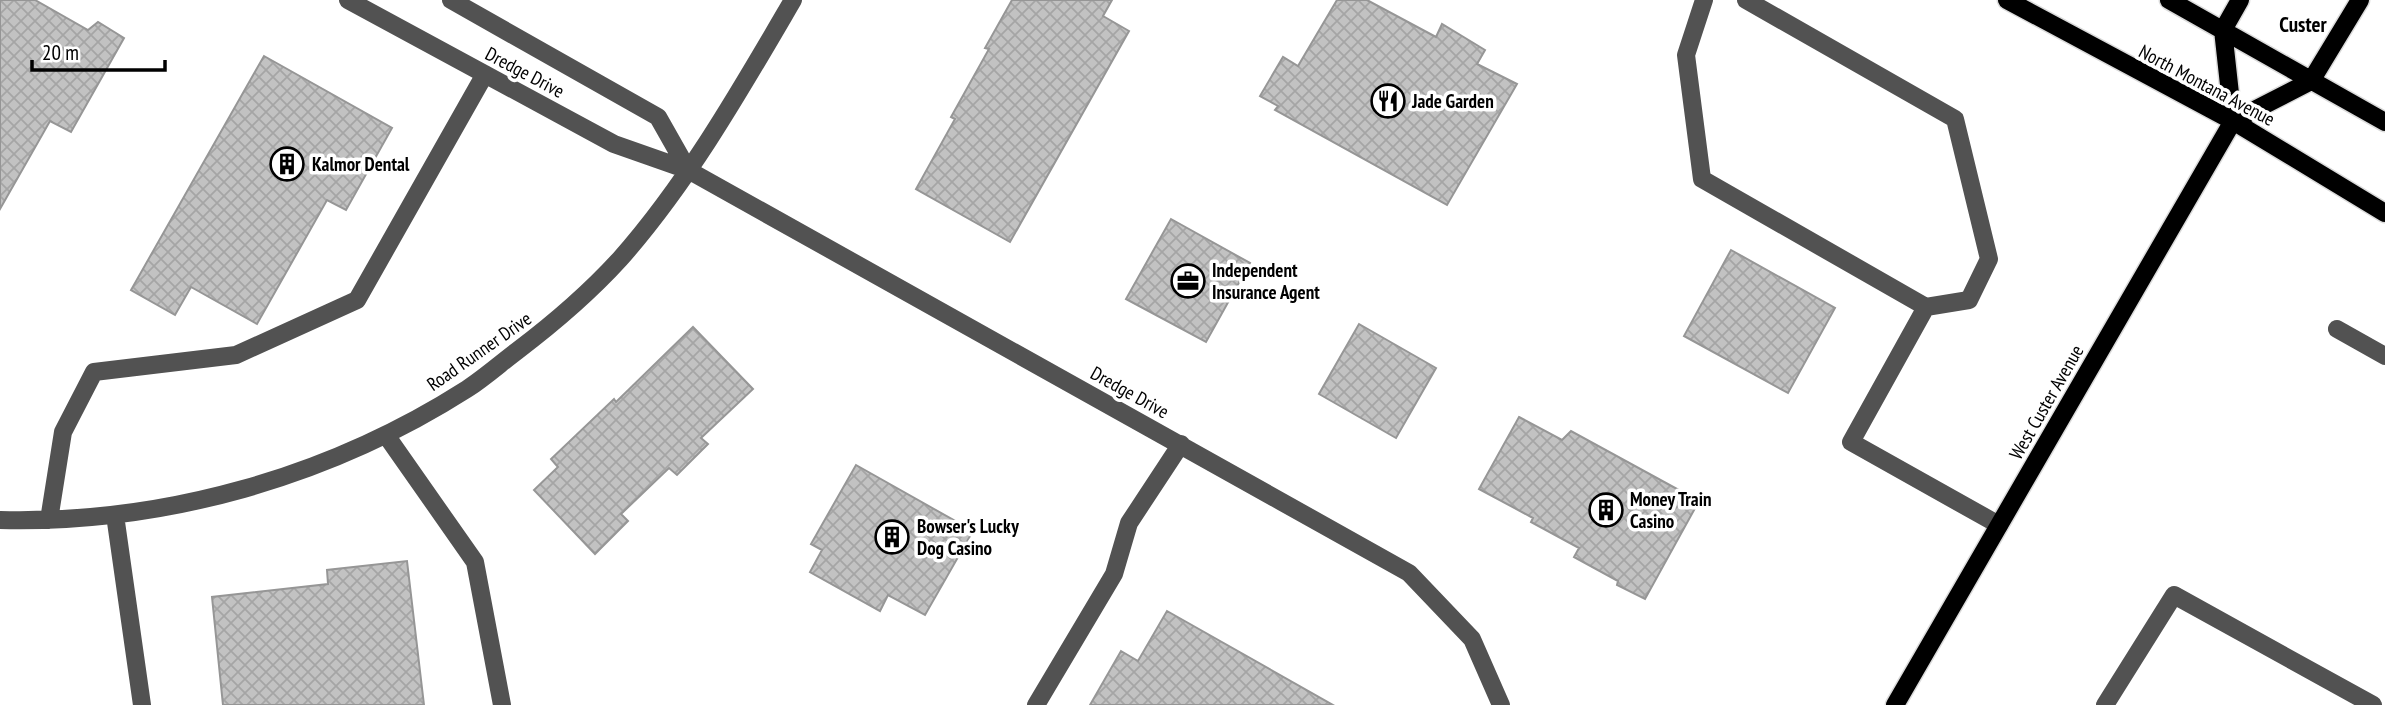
<svg xmlns="http://www.w3.org/2000/svg" width="2385" height="705" viewBox="0 0 2385 705" font-family="'PT Sans Narrow',sans-serif">
<style>
.building{fill:url(#building-cross-hatch);stroke:#969696;stroke-width:2}
.lines{fill:none;stroke-linecap:round;stroke-linejoin:round}
.major-casing{stroke:#dbdbdb;stroke-width:21}
.minor{stroke:#525252;stroke-width:18}
.major{stroke:#000;stroke-width:18}
.labels{text-anchor:middle;dominant-baseline:central;stroke-width:7;stroke-linejoin:round;paint-order:stroke}
.street-label{font-size:19px;fill:#000;stroke:#fff}
.poi-label{font-size:19px;font-weight:bold;fill:#000;stroke:#fff;text-anchor:start}
.neighbourhood-label{font-size:21px;font-weight:bold;fill:#000;stroke:#fff}
</style>
<defs>
<pattern id="building-cross-hatch" width="8" height="8" patternUnits="userSpaceOnUse" patternTransform="scale(1.75)"><rect width="8" height="8" fill="#c2c2c2"/><path d="M0 0l8 8M0 8l8-8" fill="none" stroke="#a5a5a5"/></pattern>
</defs>
<rect width="100%" height="100%" fill="#fff"/>
<!-- building -->
<path class="building" d="M 0,0 L 35,0 L 88,30 L 98,22 L 124,38 L 71,132 L 50,121 L 0,209 Z
M 1012,0 L 1112,0 L 1103,16 L 1129,31 L 1010,242 L 916,189 L 955,119 L 951,117 L 989,49 L 985,48 Z
M 1337,0 L 1367,0 L 1436,37 L 1442,24 L 1485,50 L 1477,64 L 1517,84 L 1447,205 L 1275,110 L 1278,106 L 1260,96 L 1283,57 L 1298,66 Z
M 264,56 L 392,128 L 346,210 L 327,200 L 257,324 L 191,287 L 175,315 L 131,290 Z
M 1171,219 L 1250,263 L 1206,342 L 1126,299 Z
M 1731,250 L 1835,308 L 1788,393 L 1684,336 Z
M 1359,324 L 1436,368 L 1396,438 L 1319,394 Z
M 693,327 L 753,389 L 701,438 L 708,444 L 677,475 L 669,468 L 621,514 L 628,521 L 595,554 L 534,490 L 558,467 L 551,459 L 614,399 L 616,402 Z
M 1519,417 L 1562,440 L 1571,431 L 1699,501 L 1645,599 L 1617,585 L 1618,581 L 1574,557 L 1579,548 L 1531,522 L 1533,518 L 1479,489 Z
M 856,465 L 973,531 L 925,615 L 888,595 L 880,611 L 810,572 L 822,550 L 811,544 Z
M 407,561 L 424,705 L 223,705 L 212,597 L 328,584 L 327,570 Z
M 1167,611 L 1333,705 L 1090,705 L 1121,651 L 1138,661 Z"/>
<g class="lines">
<defs>
<path id="major" d="M 2007,0 L 2233,121 L 2385,213
M 2169,0 L 2385,122
M 2233,121 L 2311,81 L 2360,0
M 2233,121 L 2223,30 L 2240,0
M 1895,705 L 2233,121"/>
</defs>
<!-- major casing -->
<use href="#major" class="major-casing"/>
<!-- minor -->
<path class="minor" d="M 348,0 L 614,144 L 688,170 L 1409,573 L 1472,639 L 1501,705
M 451,0 L 658,117 L 688,170
M 1704,0 L 1686,55 L 1702,179 L 1926,307 L 1851,442 L 1999,525
M 1746,0 L 1955,119 L 1989,259 L 1969,300 L 1926,307
M 2337,329 L 2385,356
M 386,435 L 475,562 L 502,705
M 115,515 L 142,705
M 0,520 C 164,524 329,477 467,389 C 484,378 501,363 517,351 C 554,323 589,293 620,259 C 688,182 741,89 793,0
M 49,520 L 63,432 L 94,372 L 236,355 L 357,300 L 485,74
M 1036,705 L 1114,574 L 1129,523 L 1181,444
M 2105,705 L 2174,595 L 2373,705"/>
<!-- major -->
<use href="#major" class="major"/>
</g>
<!-- icons -->
<defs>
<symbol id="restaurant-ring" viewBox="-11 -11 22 22"><circle r="9.5" fill="#fff" stroke="#000" stroke-width="1.5"/><path d="M-5-6h1v4h1v-4h1v4h1v-4h1v5L-1.5 .5V6h-2V.5L-5-1ZM5-6V6H3V1.5H1.5Q1.5-4 5-6Z" fill="#000"/></symbol>
<symbol id="building-ring" viewBox="-11 -11 22 22"><circle r="9.5" fill="#fff" stroke="#000" stroke-width="1.5"/><path d="M-4-6H4V6H1V3H-1V6H-4ZM-2.5-4.3h1.7v1.8h-1.7ZM.8-4.3h1.7v1.8H.8ZM-2.5-1h1.7V.8h-1.7ZM.8-1h1.7V.8H.8Z" fill="#000"/></symbol>
<symbol id="office-ring" viewBox="-11 -11 22 22"><circle r="9.5" fill="#fff" stroke="#000" stroke-width="1.5"/><path d="M-6-3h4V-5.5h4V-3h4V5H-6ZM-1-4.5V-3h2v-1.5ZM-6 0V1H6V0Z" fill="#000"/></symbol>
</defs>
<g fill-rule="evenodd">
<use href="#restaurant-ring" x="1369" y="82" width="38" height="38"/>
<use href="#building-ring" x="268" y="145" width="38" height="38"/>
<use href="#office-ring" x="1169" y="262" width="38" height="38"/>
<use href="#building-ring" x="1587" y="491" width="38" height="38"/>
<use href="#building-ring" x="873" y="518" width="38" height="38"/>
</g>
<g class="labels">
<!-- street labels -->
<g class="street-label">
<text transform="translate(525 72) rotate(28)">Dredge Drive</text>
<text transform="translate(2207 85) rotate(28)">North Montana Avenue</text>
<text transform="translate(479 351) rotate(-35)">Road Runner Drive</text>
<text transform="translate(1130 392) rotate(29)">Dredge Drive</text>
<text transform="translate(2046 402) rotate(-60)">West Custer Avenue</text>
</g>
<!-- poi labels -->
<g class="poi-label">
<text x="1412" y="101">Jade Garden</text>
<text x="312" y="164">Kalmor Dental</text>
<text x="1212" y="270">Independent<tspan x="1212" dy="22">Insurance Agent</tspan></text>
<text x="1630" y="499">Money Train<tspan x="1630" dy="22">Casino</tspan></text>
<text x="917" y="526">Bowser's Lucky<tspan x="917" dy="22">Dog Casino</tspan></text>
</g>
<!-- neighbourhood labels -->
<g class="neighbourhood-label">
<text x="2303" y="24">Custer</text>
</g>
</g>
<!-- scale -->
<path d="M32 60v10h133v-10" fill="none" stroke="#000000" stroke-width="3.5"/>
<text x="42" y="60" font-size="21" fill="#000000" stroke="#ffffff" stroke-width="5" paint-order="stroke">20 m</text>
</svg>
